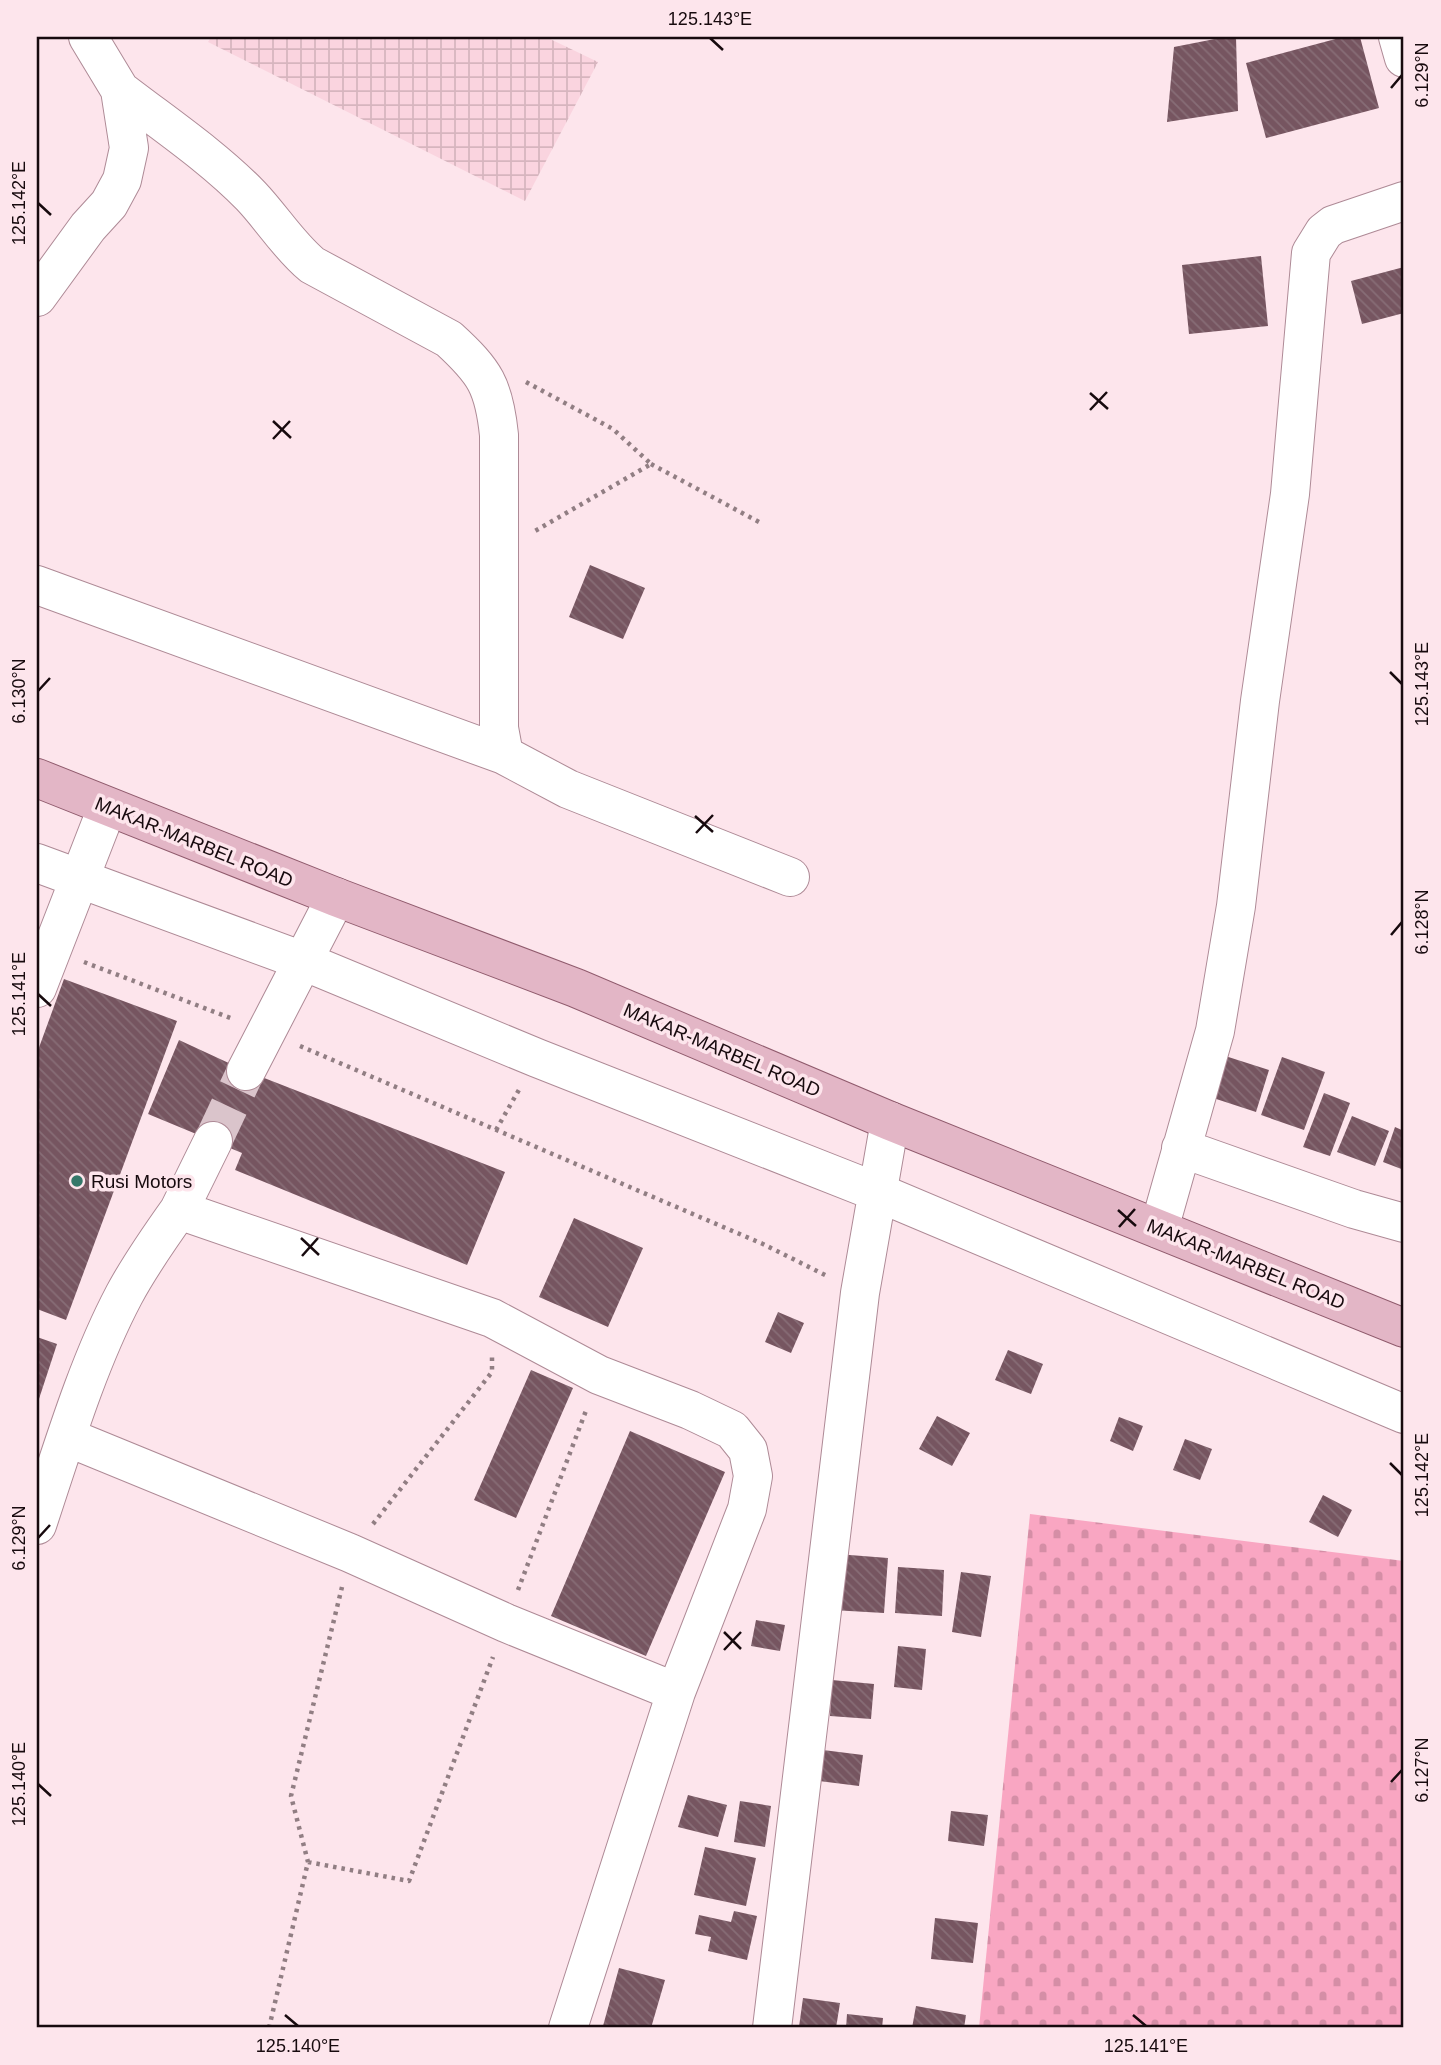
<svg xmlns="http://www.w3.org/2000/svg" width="1441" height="2065" viewBox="0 0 1441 2065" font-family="Helvetica,sans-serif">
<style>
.industrial{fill:url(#industrial-grid)}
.cemetery{fill:url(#cemetery-stones)}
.building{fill:url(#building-back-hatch)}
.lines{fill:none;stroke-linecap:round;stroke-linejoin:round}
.minor-tunnel{stroke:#dac4cb;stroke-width:38;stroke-dasharray:38 19;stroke-linecap:butt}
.minor-casing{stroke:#ae8a96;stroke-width:40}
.major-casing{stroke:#905b6d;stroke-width:40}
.path{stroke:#917e83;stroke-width:4.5;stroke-dasharray:3.5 5;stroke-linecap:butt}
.minor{stroke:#fff;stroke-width:38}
.major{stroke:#e3b6c6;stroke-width:38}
.ticks{fill:none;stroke:#170a0e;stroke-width:2.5}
.poi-dot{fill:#347769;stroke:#fde5ec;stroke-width:2.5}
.labels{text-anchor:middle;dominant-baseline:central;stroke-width:7;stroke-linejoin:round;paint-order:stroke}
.street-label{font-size:19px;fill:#170a0e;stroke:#fde5ec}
.poi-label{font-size:19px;fill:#170a0e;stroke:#fde5ec;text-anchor:start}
.neatline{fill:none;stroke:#170a0e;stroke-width:2.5}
.ticks-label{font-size:18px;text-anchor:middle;fill:#170a0e}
</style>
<defs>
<pattern id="industrial-grid" width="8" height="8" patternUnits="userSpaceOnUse" patternTransform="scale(1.75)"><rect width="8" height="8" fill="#fad4df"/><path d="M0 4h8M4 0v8" fill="none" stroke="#d6b5be"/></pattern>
<pattern id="cemetery-stones" width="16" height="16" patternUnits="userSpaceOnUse" patternTransform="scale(1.75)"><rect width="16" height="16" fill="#f9a6c2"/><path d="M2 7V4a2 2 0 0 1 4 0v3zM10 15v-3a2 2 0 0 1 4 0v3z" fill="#d58ea6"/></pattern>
<pattern id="building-back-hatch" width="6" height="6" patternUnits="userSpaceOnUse" patternTransform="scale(1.75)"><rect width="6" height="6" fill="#765560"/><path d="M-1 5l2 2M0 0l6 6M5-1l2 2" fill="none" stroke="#876d76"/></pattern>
</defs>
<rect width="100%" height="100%" fill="#fde5ec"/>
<!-- industrial -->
<path class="industrial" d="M 211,37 L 546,37 L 598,62 L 525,201 L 208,42 Z"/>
<!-- cemetery -->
<path class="cemetery" d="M 1030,1514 L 1404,1561 L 1404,2028 L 979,2028 Z"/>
<!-- building -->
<path class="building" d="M 1225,37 L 1236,37 L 1238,111 L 1167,122 L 1174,47 Z
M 1343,37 L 1360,37 L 1379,108 L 1266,138 L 1246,63 Z
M 1261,256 L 1268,326 L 1189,334 L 1182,265 Z
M 1404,267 L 1404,313 L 1362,324 L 1351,281 Z
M 590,565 L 645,588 L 623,639 L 569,617 Z
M 64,979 L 177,1021 L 66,1320 L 37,1309 L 37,1053 Z
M 179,1040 L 246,1071 L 505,1172 L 467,1265 L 235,1170 L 242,1153 L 148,1114 Z
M 1219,1054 L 1269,1070 L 1256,1112 L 1204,1095 Z
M 1282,1057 L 1325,1072 L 1304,1130 L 1261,1115 Z
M 1324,1093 L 1350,1103 L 1330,1156 L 1303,1147 Z
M 1352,1116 L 1389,1131 L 1375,1166 L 1337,1152 Z
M 1395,1127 L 1404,1131 L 1404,1170 L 1383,1162 Z
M 574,1218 L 643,1248 L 608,1327 L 539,1297 Z
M 778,1312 L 804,1323 L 791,1353 L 765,1342 Z
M 37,1337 L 57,1344 L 37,1405 Z
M 1008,1350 L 1043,1364 L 1031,1394 L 995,1380 Z
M 531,1370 L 573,1388 L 516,1518 L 474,1500 Z
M 937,1416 L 970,1433 L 952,1466 L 919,1449 Z
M 1119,1417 L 1143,1426 L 1133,1451 L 1110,1441 Z
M 630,1431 L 725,1472 L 646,1656 L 551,1616 Z
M 1185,1439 L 1212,1449 L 1200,1480 L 1173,1470 Z
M 1323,1495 L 1352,1510 L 1338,1537 L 1309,1522 Z
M 837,1554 L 888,1558 L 884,1613 L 832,1610 Z
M 898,1567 L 944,1570 L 942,1616 L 895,1613 Z
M 961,1572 L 991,1576 L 981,1637 L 952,1632 Z
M 756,1620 L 785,1625 L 780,1651 L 751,1646 Z
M 898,1646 L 926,1649 L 922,1690 L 894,1687 Z
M 832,1680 L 874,1684 L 871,1719 L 830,1716 Z
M 823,1750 L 863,1755 L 859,1786 L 819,1781 Z
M 688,1795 L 727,1805 L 718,1837 L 678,1827 Z
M 740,1801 L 771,1806 L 765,1847 L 734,1842 Z
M 951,1811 L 988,1815 L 984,1846 L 948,1841 Z
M 705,1847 L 756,1858 L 746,1906 L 694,1895 Z
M 734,1911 L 757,1916 L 747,1960 L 708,1951 L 711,1937 L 695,1934 L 699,1915 L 731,1922 Z
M 935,1918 L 978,1923 L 973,1963 L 931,1959 Z
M 619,1968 L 665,1980 L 651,2028 L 612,2028 L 603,2026 Z
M 803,1998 L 840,2003 L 836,2028 L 799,2027 Z
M 916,2006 L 966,2015 L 964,2028 L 912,2028 Z
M 847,2014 L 883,2018 L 882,2028 L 846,2028 Z"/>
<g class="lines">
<!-- minor-tunnel -->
<path class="minor-tunnel" d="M 213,1141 L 246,1071"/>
<defs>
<path id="minor" d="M 1398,37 L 1404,58
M 37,297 L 88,227 L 109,204 L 122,180 L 129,148 L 120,90 L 88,37
M 37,585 L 504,755 L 499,728 L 499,435 C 494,386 485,372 449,339 L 312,265 C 288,245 272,218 251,196 C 212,156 164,124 120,90
M 504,755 L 568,789 L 790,877
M 37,863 L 303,961 L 537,1058 L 877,1192 L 1404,1414
M 37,988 L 107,808
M 246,1071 L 336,897
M 1181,1148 L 1354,1209 L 1404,1223
M 179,1210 L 213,1141
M 1159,1229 L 1215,1031 L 1236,906 L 1260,701 L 1290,494 L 1311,253 L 1324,232 L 1333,225 L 1404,201
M 67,1437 L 350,1553 L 506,1623 L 676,1692
M 37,1525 C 62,1450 87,1365 124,1295 C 140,1265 159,1238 179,1210 L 492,1318 L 599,1375 L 690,1410 L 732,1430 L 748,1450 L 753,1476 L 747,1509 L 676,1692 L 568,2028
M 772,2028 L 860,1293 L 890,1121"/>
<path id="major" d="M 37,778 L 336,897 L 576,988 L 890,1121 L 1404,1328"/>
</defs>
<!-- minor casing -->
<use href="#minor" class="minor-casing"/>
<!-- major casing -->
<use href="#major" class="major-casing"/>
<!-- path -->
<path class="path" d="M 526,382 L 613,429 L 651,464 L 535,531
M 651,464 L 759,522
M 84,962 L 233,1019
M 300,1046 L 763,1244 L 827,1276
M 496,1130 L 520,1088
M 373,1524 L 492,1372 L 492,1357
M 518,1590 L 587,1408
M 308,1862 L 409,1881 L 493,1657
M 269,2028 L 308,1862 L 291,1796 L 342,1587"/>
<!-- minor -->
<use href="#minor" class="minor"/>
<!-- major -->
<use href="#major" class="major"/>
</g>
<!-- ticks -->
<path class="ticks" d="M 710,38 L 723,50M 1391,88 L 1402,75M 38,203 L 51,215M 1090,393 L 1108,409M 1090,410 L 1107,392M 273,421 L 291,438M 273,439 L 290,421M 1390,672 L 1402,684M 38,691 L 50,678M 695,816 L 713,832M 696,833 L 713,815M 1391,935 L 1402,922M 38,994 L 51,1006M 1118,1210 L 1136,1226M 1119,1227 L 1135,1209M 301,1238 L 319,1255M 302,1256 L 318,1238M 1390,1463 L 1402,1475M 38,1538 L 50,1525M 724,1632 L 741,1649M 724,1650 L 741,1632M 1391,1782 L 1402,1770M 38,1784 L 51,1796M 285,2015 L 298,2026M 1133,2015 L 1146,2026"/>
<!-- markers -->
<circle class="poi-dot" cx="77" cy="1181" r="7"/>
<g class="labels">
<!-- street labels -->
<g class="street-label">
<text transform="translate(194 842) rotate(22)">MAKAR-MARBEL ROAD</text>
<text transform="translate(722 1050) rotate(23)">MAKAR-MARBEL ROAD</text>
<text transform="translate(1246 1264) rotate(22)">MAKAR-MARBEL ROAD</text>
</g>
<!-- poi labels -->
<g class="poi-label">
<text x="91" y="1181">Rusi Motors</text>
</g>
</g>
<!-- border -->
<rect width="1441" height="2065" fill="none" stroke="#fde5ec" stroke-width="77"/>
<rect x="38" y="38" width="1364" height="1988" class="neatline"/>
<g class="ticks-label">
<text x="710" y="25">125.143°E</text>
<text transform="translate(1422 75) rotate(-90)" y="6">6.129°N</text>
<text transform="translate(19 203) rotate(-90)" y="6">125.142°E</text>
<text transform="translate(1422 684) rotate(-90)" y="6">125.143°E</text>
<text transform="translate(19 691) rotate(-90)" y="6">6.130°N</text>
<text transform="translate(1422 922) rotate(-90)" y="6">6.128°N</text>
<text transform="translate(19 994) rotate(-90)" y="6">125.141°E</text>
<text transform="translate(1422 1475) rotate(-90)" y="6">125.142°E</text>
<text transform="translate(19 1538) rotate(-90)" y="6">6.129°N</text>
<text transform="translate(1422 1770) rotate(-90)" y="6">6.127°N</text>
<text transform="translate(19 1784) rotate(-90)" y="6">125.140°E</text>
<text x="298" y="2052">125.140°E</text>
<text x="1146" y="2052">125.141°E</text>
</g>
</svg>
